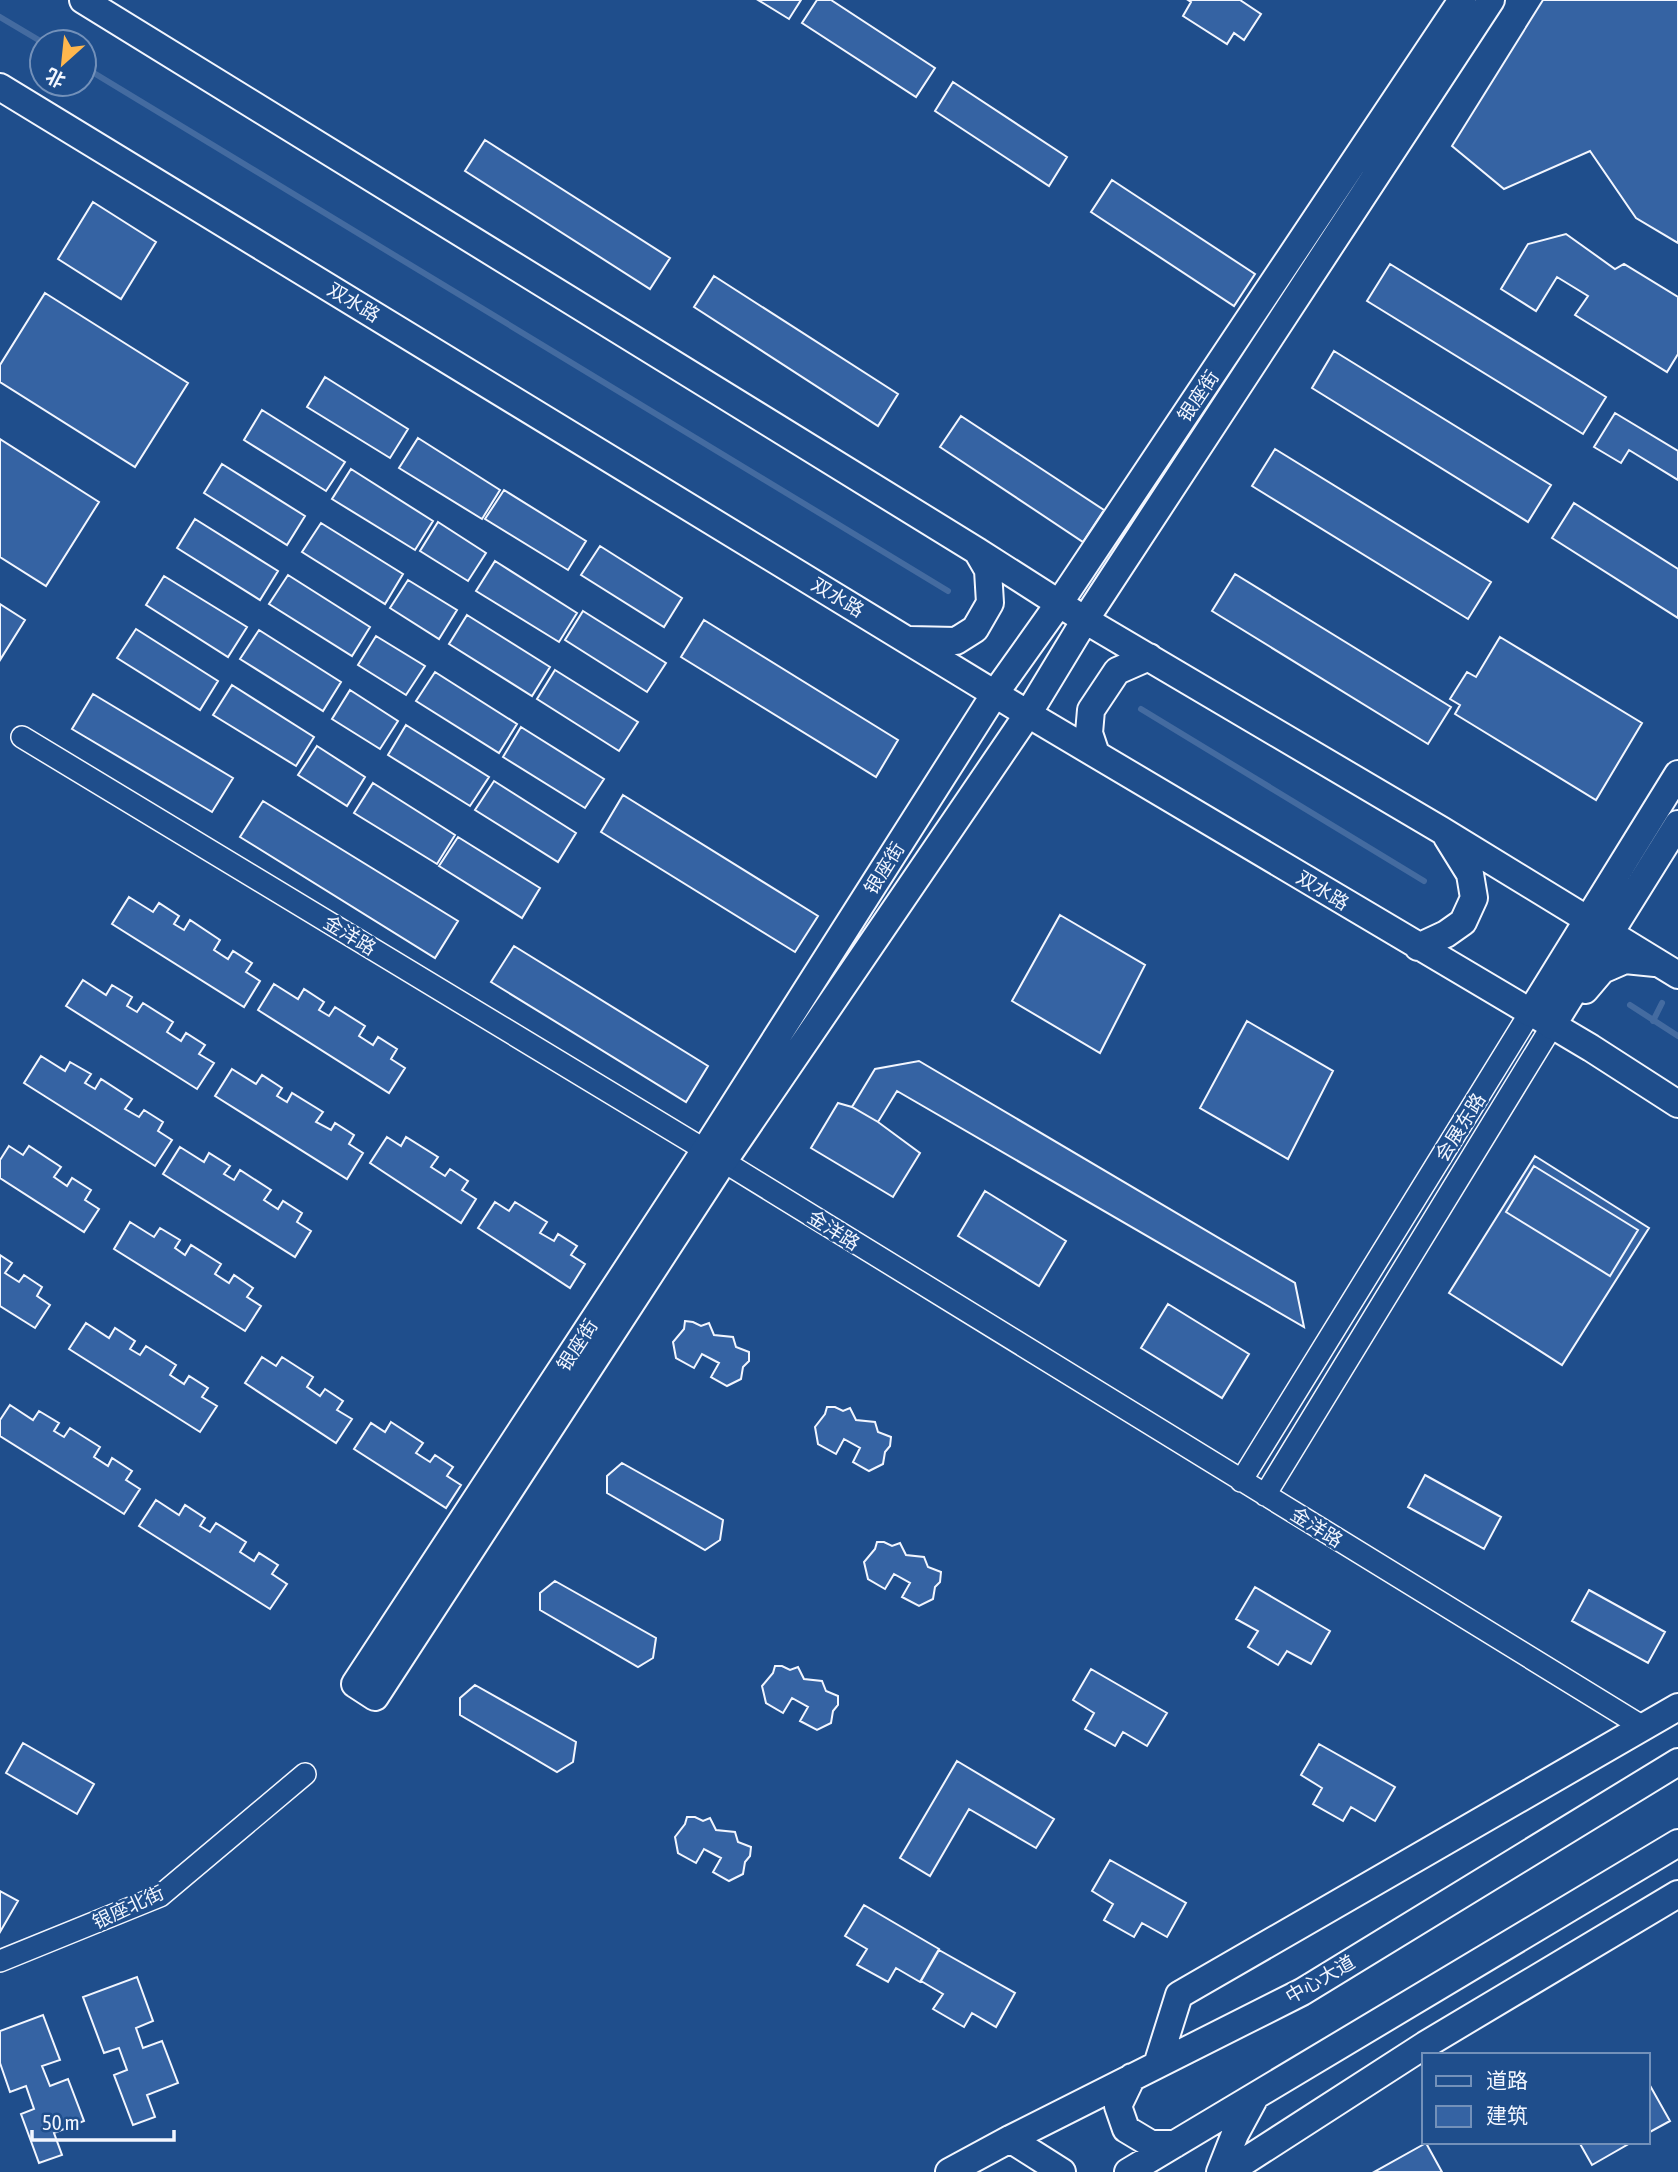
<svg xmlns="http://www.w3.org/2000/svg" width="1678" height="2172" viewBox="0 0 1678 2172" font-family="'Asap Condensed','Noto Sans SC',sans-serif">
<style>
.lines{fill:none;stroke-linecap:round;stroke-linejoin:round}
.stream{stroke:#446ba0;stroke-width:6}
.building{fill:#3563a3;stroke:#f2f6ff;stroke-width:2}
.minor-casing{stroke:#f2f6ff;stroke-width:24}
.major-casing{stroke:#f2f6ff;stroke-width:30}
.minor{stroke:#1f4e8c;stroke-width:21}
.major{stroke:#1f4e8c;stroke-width:26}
.labels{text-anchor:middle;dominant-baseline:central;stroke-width:5;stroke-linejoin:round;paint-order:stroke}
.street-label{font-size:19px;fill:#f2f6ff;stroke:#1f4e8c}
</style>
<rect width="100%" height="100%" fill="#1f4e8c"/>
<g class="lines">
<!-- stream -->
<path class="stream" d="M 0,17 L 42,42
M 84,67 L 948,591
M 1141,709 L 1424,881
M 1630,1005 L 1678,1036
M 1653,1021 L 1662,1003"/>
</g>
<!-- building -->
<path class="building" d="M 758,0 L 801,0 L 789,19 Z
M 817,0 L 831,0 L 935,68 L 916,97 L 802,23 Z
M 1188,0 L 1240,0 L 1261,14 L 1244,40 L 1234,33 L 1227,44 L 1183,16 L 1191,2 Z
M 1543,0 L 1678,0 L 1678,243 L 1636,218 L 1590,151 L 1504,189 L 1452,146 Z
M 953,82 L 1067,157 L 1049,186 L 935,111 Z
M 485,140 L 670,258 L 650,289 L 465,171 Z
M 1112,180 L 1255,274 L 1234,306 L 1091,212 Z
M 93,202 L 156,242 L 121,299 L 58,259 Z
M 1566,234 L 1615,269 L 1624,264 L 1678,297 L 1678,354 L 1667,372 L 1575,315 L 1588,296 L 1557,277 L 1536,311 L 1501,289 L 1528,244 Z
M 1390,264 L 1606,397 L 1583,434 L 1367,301 Z
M 714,276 L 898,394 L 878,426 L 694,307 Z
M 45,293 L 188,383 L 135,467 L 0,382 L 0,365 Z
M 1334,351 L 1551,485 L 1528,522 L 1312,388 Z
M 325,377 L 408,429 L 390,458 L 307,407 Z
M 262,410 L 345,462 L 326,491 L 244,440 Z
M 1615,413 L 1678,451 L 1678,480 L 1629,450 L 1621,463 L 1594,447 Z
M 961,416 L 1104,510 L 1083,542 L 940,447 Z
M 418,438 L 500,490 L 482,519 L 399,468 Z
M 0,439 L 99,502 L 46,586 L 0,557 Z
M 1275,449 L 1491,582 L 1468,619 L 1252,486 Z
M 222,464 L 305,516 L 287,545 L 204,493 Z
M 351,469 L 433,521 L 415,550 L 332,499 Z
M 504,490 L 586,541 L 568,570 L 485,519 Z
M 1574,503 L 1678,569 L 1678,618 L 1552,538 Z
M 195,519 L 278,571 L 260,600 L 177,548 Z
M 438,522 L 486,553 L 468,581 L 420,551 Z
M 321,523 L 403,574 L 385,604 L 302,552 Z
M 600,546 L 682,598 L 664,627 L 581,575 Z
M 495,561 L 577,613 L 559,642 L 476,591 Z
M 1235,574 L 1451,707 L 1428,744 L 1212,611 Z
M 288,575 L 370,627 L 352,656 L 269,604 Z
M 164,576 L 247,627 L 228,657 L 146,605 Z
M 408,580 L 457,610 L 439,639 L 390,608 Z
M 0,604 L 25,620 L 0,660 Z
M 583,611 L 666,663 L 647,692 L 565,640 Z
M 467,615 L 550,667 L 532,696 L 449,644 Z
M 704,620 L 898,740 L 876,777 L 681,657 Z
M 136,629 L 218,681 L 200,710 L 117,658 Z
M 259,630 L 341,682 L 323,711 L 240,659 Z
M 376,636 L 425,666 L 406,695 L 358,665 Z
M 1500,637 L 1642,723 L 1596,800 L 1455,714 L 1460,705 L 1450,699 L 1467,672 L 1476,677 Z
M 555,670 L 638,722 L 619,751 L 537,699 Z
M 435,672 L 517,724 L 499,753 L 416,701 Z
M 232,685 L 314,737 L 296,766 L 213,715 Z
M 350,690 L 398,721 L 380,749 L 332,719 Z
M 93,694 L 233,778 L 212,812 L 72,729 Z
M 406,725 L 489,777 L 470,806 L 388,755 Z
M 521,727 L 604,779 L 585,808 L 503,757 Z
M 317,746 L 365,777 L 347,806 L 298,775 Z
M 494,781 L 576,833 L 558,862 L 475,810 Z
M 373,783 L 455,835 L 437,864 L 354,813 Z
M 623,795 L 818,916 L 795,952 L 601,832 Z
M 263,801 L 458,921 L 435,958 L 240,837 Z
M 458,837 L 540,888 L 522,918 L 439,866 Z
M 129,897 L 153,912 L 159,903 L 179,916 L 174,924 L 184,930 L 190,920 L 220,940 L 214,950 L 228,959 L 233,951 L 252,963 L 246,972 L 260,981 L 244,1007 L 112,924 Z
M 1060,915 L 1145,965 L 1100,1053 L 1012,1001 Z
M 514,946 L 708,1066 L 686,1102 L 491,982 Z
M 83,980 L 106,995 L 112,985 L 132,997 L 127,1006 L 137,1012 L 143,1003 L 173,1022 L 167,1032 L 181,1041 L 186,1033 L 205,1045 L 199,1054 L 214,1063 L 197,1089 L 66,1006 Z
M 274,984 L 298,999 L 304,989 L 324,1002 L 319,1010 L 329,1016 L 335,1007 L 365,1026 L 359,1036 L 373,1045 L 378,1037 L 397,1049 L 391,1059 L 405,1068 L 389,1093 L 258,1010 Z
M 1247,1021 L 1333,1071 L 1288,1159 L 1200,1108 Z
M 41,1056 L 65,1071 L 70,1062 L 91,1074 L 85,1083 L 95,1089 L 101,1079 L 132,1099 L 125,1109 L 139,1117 L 144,1110 L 163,1122 L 158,1131 L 172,1140 L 155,1166 L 24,1083 Z
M 919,1061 L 1295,1283 L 1304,1327 L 897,1091 L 878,1122 L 852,1107 L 875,1069 Z
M 232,1069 L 256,1084 L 262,1075 L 282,1088 L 277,1096 L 287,1102 L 292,1093 L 323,1112 L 316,1122 L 331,1130 L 335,1123 L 354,1135 L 349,1144 L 363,1153 L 347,1179 L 215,1096 Z
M 838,1103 L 852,1107 L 878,1122 L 920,1153 L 893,1197 L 811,1148 Z
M 387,1137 L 401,1146 L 406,1137 L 438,1157 L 431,1167 L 445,1176 L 450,1169 L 468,1181 L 462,1190 L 476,1199 L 461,1223 L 370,1163 Z
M 9,1146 L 23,1155 L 29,1146 L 61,1167 L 54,1177 L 67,1186 L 72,1178 L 91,1190 L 85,1200 L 99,1209 L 84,1232 L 0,1178 L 0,1160 Z
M 180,1147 L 204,1162 L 209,1153 L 230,1166 L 224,1174 L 234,1180 L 240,1170 L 271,1190 L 264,1200 L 278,1209 L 283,1201 L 302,1213 L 297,1222 L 311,1231 L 295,1257 L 163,1174 Z
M 1535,1156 L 1649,1228 L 1562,1365 L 1449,1293 Z
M 1534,1166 L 1638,1230 L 1610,1276 L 1506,1212 Z
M 985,1191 L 1066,1241 L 1039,1286 L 958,1236 Z
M 495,1202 L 509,1211 L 515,1202 L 547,1222 L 540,1233 L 554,1241 L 558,1234 L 577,1246 L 571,1255 L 585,1264 L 570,1288 L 478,1228 Z
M 130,1222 L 154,1237 L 160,1228 L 180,1240 L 175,1248 L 185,1255 L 191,1245 L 221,1264 L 215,1274 L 229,1283 L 234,1275 L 253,1288 L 247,1297 L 261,1306 L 245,1331 L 114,1249 Z
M 0,1255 L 12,1263 L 5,1273 L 19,1282 L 24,1275 L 42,1287 L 37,1296 L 50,1305 L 35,1328 L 0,1306 Z
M 1168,1304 L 1249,1354 L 1222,1398 L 1141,1348 Z
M 685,1321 L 693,1322 L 701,1326 L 709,1323 L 714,1335 L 733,1337 L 736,1347 L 749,1352 L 749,1361 L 743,1367 L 741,1379 L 727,1386 L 711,1377 L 719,1363 L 702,1354 L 694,1368 L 676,1358 L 673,1342 L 684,1329 Z
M 86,1323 L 109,1338 L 115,1328 L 135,1341 L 130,1349 L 140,1355 L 146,1346 L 176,1365 L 170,1375 L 184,1384 L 189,1376 L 208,1388 L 202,1397 L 217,1406 L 200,1432 L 69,1349 Z
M 262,1357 L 276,1366 L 282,1357 L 313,1377 L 307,1387 L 320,1396 L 325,1389 L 343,1401 L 337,1410 L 352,1419 L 336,1443 L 245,1383 Z
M 10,1405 L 33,1420 L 39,1411 L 59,1423 L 54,1431 L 64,1437 L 70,1428 L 100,1447 L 94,1457 L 108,1466 L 112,1458 L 132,1471 L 126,1480 L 140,1489 L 124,1514 L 0,1436 L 0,1420 Z
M 827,1407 L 835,1407 L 843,1411 L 850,1408 L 856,1420 L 875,1422 L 878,1432 L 891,1437 L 890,1446 L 885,1452 L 883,1464 L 869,1471 L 853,1462 L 860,1448 L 844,1439 L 836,1454 L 818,1444 L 815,1427 L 825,1414 Z
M 391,1422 L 423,1443 L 416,1453 L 430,1462 L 435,1455 L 453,1467 L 447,1476 L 461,1485 L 446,1508 L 354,1449 L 371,1423 L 385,1432 Z
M 622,1463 L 723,1520 L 720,1540 L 705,1550 L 607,1493 L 607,1476 Z
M 1425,1475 L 1501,1517 L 1484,1549 L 1408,1507 Z
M 156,1500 L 179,1515 L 185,1505 L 205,1518 L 200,1526 L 210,1532 L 216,1523 L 246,1542 L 240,1552 L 254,1561 L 259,1553 L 278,1565 L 272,1574 L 287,1584 L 270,1609 L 139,1526 Z
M 877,1542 L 884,1542 L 892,1546 L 900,1543 L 906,1555 L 924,1557 L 928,1567 L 941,1572 L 940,1582 L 935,1587 L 933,1599 L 919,1606 L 902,1597 L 910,1583 L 894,1574 L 885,1589 L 868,1579 L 864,1562 L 875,1549 Z
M 555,1581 L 656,1638 L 653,1658 L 638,1667 L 540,1610 L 540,1593 Z
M 1255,1587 L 1330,1631 L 1311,1664 L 1287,1651 L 1278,1665 L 1248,1647 L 1258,1631 L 1236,1619 Z
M 1589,1590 L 1665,1632 L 1648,1663 L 1572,1621 Z
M 775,1666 L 782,1666 L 790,1670 L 798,1667 L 804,1679 L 822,1681 L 826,1691 L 838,1696 L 838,1705 L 833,1711 L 831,1723 L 817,1730 L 800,1721 L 808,1707 L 792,1698 L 783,1713 L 766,1703 L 762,1686 L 773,1673 Z
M 1091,1669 L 1167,1713 L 1147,1746 L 1123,1732 L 1115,1746 L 1085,1729 L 1094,1713 L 1073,1700 Z
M 475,1685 L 576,1742 L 573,1762 L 557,1772 L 460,1715 L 460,1698 Z
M 23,1743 L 94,1784 L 77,1814 L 6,1773 Z
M 1319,1744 L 1395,1787 L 1375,1821 L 1351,1807 L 1343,1821 L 1313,1804 L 1322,1788 L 1301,1775 Z
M 957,1761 L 1054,1819 L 1036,1848 L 969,1809 L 930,1876 L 900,1858 Z
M 687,1817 L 695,1817 L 703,1821 L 710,1818 L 716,1830 L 735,1832 L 738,1842 L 751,1847 L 750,1856 L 745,1862 L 743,1874 L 729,1881 L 713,1872 L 721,1858 L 704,1849 L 696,1863 L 678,1853 L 675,1837 L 685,1824 Z
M 1110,1860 L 1186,1903 L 1167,1937 L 1142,1923 L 1134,1937 L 1104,1920 L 1113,1904 L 1092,1891 Z
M 0,1891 L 18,1901 L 0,1932 Z
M 864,1905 L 939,1949 L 920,1982 L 896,1968 L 888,1982 L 857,1965 L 867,1949 L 845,1936 Z
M 939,1950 L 1015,1993 L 996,2027 L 972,2013 L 964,2027 L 933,2009 L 943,1994 L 921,1981 Z
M 137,1977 L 153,2021 L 136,2028 L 143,2048 L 162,2041 L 178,2083 L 147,2095 L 155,2117 L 133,2125 L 114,2075 L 127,2070 L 119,2048 L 104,2053 L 83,1997 Z
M 43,2015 L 60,2060 L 42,2066 L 50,2086 L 68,2079 L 84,2121 L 54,2133 L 62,2155 L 39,2163 L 21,2114 L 34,2109 L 26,2086 L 10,2092 L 0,2063 L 0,2031 Z
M 1648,2082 L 1670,2121 L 1648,2133 Z
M 1579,2142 L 1632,2142 L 1592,2165 Z
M 1426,2143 L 1442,2172 L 1374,2172 Z"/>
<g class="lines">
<defs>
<path id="minor" d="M 22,737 L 705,1150 L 1643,1727
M 1241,1481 L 1530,1013
M 1265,1495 L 1552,1026
M 0,1961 L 160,1896 L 305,1774"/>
<path id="major" d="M 83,0 L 977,551 L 1085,620 L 1441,830 L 1678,975
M 1462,0 L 1060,602 L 996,692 L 705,1150 L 355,1684 L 375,1697 L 723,1162 L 1028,714 L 1085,620 L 1491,0
M 0,87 L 1028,714 L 1591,1048 L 1678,1104
M 910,640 L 956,641 L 975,629 L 990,603 L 988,570 L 977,551
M 1096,754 L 1089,733 L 1091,710 L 1117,671 L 1149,657
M 1418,947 L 1446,934 L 1463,922 L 1474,898 L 1470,874 L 1447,837
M 1585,990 L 1602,970 L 1625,960 L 1655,963
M 1530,1013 L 1678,774
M 1552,1026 L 1678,824
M 1157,2065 L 1179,1995 L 1678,1707
M 1132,2077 L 1118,2106 L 1126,2129 L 1151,2144 L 1175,2144
M 1010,2139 L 1062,2172
M 949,2172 L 1010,2139 L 1302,1992 L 1678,1762
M 1128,2172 L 1678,1843
M 1220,2172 L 1235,2134 L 1255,2097
M 1228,2172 L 1425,2045 L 1678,1894"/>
</defs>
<!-- minor casing -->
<use href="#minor" class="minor-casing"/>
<!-- major casing -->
<use href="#major" class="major-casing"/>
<!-- minor -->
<use href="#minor" class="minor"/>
<!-- major -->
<use href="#major" class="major"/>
</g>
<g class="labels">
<!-- street labels -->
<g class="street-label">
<text transform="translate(354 302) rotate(31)">双水路</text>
<text transform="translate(1198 396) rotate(-56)">银座街</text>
<text transform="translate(838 597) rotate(31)">双水路</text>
<text transform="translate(884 868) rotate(-58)">银座街</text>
<text transform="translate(1323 890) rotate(31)">双水路</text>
<text transform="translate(350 935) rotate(31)">金洋路</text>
<text transform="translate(1460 1127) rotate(-58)">会展东路</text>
<text transform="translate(834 1230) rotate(32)">金洋路</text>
<text transform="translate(577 1345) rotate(-57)">银座街</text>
<text transform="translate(1317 1527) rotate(32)">金洋路</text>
<text transform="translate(128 1907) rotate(-25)">银座北街</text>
<text transform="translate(1320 1979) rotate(-30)">中心大道</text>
</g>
</g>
<!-- legend -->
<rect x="1422" y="2053" width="228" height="91" fill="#1f4e8c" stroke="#7391ba" stroke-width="2"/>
<rect x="1436" y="2076" width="35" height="10" fill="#1f4e8c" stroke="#7391ba" stroke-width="2"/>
<text x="1486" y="2088" font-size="21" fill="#f2f6ff">道路</text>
<rect x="1436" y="2106" width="35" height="21" fill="#3563a3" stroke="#7391ba" stroke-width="2"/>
<text x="1486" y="2123" font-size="21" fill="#f2f6ff">建筑</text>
<!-- north arrow -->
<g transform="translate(63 63) rotate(207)"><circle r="33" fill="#1f4e8c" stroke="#7391ba" stroke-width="2"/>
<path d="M0-5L12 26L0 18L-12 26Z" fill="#ffb74d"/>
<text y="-10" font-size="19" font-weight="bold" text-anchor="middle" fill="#f2f6ff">北</text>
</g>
<!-- scale -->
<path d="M32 2130v10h142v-10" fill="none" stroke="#f2f6ff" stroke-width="3.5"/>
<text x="42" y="2130" font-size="21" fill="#f2f6ff" stroke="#1f4e8c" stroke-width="5" paint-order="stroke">50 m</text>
</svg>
